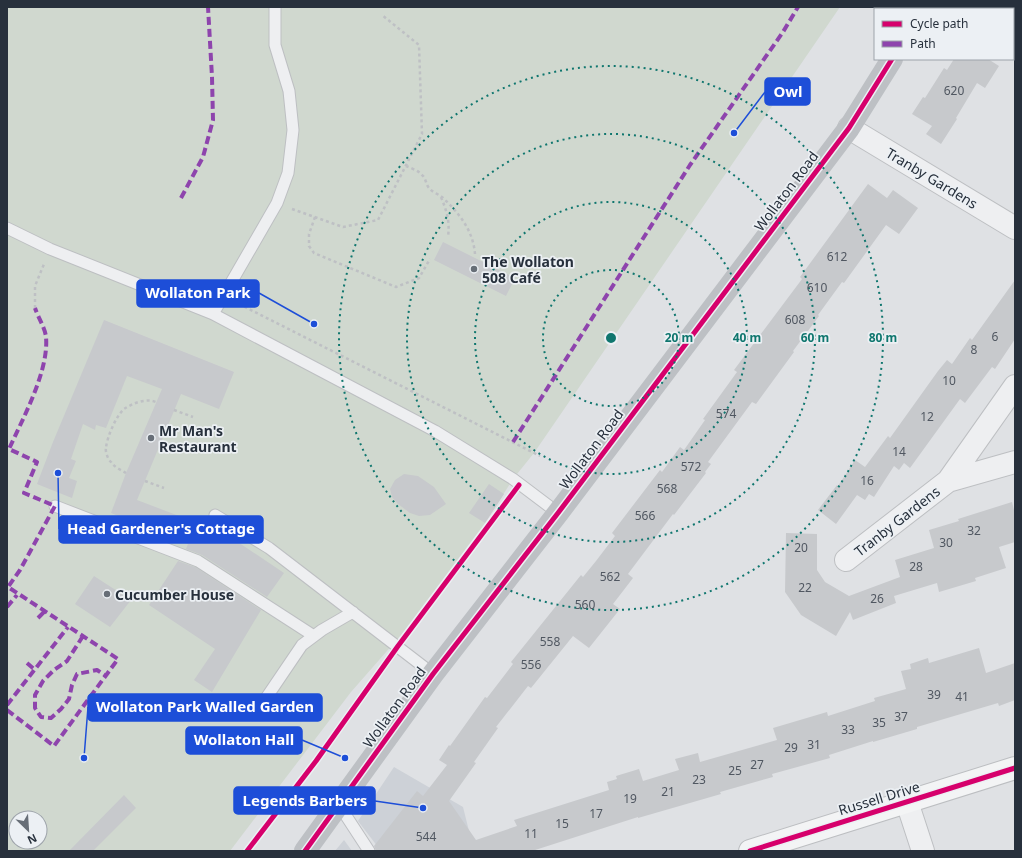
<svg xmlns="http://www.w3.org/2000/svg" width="1022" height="858" viewBox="0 0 1022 858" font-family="'Noto Sans',sans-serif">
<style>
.built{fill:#cdd1d7}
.green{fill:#d0d8cf;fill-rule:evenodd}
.building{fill:#c7c9cc}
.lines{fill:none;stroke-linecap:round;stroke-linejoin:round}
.lane-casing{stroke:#bdbfc2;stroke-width:13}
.street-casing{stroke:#bdbfc2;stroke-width:24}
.primary-casing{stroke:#bcbec1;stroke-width:24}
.path{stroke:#bec0c4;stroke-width:2.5;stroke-dasharray:3 3;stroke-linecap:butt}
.lane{stroke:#eeeff1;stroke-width:11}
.street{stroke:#eeeff1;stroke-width:22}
.secondary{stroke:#bdc0c4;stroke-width:22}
.primary{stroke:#f3f4f5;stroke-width:22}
.quiet{stroke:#8e44ad;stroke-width:4;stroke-dasharray:8 4;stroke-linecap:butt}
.cycleway-casing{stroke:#ecf0f4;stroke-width:8}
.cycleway{stroke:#d6006c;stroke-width:5}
.ring{fill:none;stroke:#0f766e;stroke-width:2;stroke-dasharray:2 4}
.poi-dot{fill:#676e77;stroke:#ecf0f4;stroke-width:1.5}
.labels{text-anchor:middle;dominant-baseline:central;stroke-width:3.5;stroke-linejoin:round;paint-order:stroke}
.number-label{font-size:12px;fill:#505761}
.street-label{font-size:14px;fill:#27303c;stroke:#ecf0f4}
.poi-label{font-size:14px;font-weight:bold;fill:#27303c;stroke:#ecf0f4;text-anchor:start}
.centre{fill:#0f766e;stroke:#ecf0f4;stroke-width:2}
.ring-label{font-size:12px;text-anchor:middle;font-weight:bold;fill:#0f766e;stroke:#ecf0f4;stroke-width:3.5;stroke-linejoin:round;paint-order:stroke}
.leader{fill:none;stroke:#1d4ed8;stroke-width:1.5}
.callout-dot{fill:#1d4ed8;stroke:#ecf0f4;stroke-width:1.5}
.callout{fill:#1d4ed8;stroke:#1d4ed8;stroke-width:1.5}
.callout-label{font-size:15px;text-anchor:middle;font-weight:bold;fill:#fff}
</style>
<rect width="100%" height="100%" fill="#dfe1e4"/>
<!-- built -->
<path class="built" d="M 394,767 L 463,807 L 474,851 L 381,851 L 358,821 Z
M 344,840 L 352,851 L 335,851 Z"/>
<!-- green -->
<path class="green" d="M 7,7 L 840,7 L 534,453 L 513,479 L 485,523 L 401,635 L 351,692 L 230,851 L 7,851 ZM 16,818 L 40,818 L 40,842 L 16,842 Z"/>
<!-- building -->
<path class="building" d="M 954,59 L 988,59 L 999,66 L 985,88 L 977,83 L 956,118 L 957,119 L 941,144 L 926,134 L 932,126 L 912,114 L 923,97 L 925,98 L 944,68 L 947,70 Z
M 868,184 L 887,198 L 893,190 L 918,208 L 899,234 L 886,225 L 844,283 L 842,282 L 818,315 L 819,316 L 793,351 L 794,352 L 756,404 L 752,402 L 708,462 L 711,464 L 705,472 L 706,473 L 674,515 L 673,514 L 628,574 L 633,578 L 613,604 L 620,609 L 589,648 L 573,636 L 531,688 L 528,686 L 496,727 L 498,728 L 474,762 L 476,763 L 449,801 L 476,840 L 517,826 L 514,820 L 609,790 L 607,782 L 617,779 L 616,776 L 639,769 L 643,781 L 679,770 L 675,759 L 698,753 L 700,762 L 777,740 L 773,728 L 827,712 L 828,716 L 875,701 L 874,698 L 906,689 L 901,671 L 911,669 L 910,664 L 928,658 L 929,663 L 979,648 L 986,673 L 1015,663 L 1015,700 L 999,706 L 998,703 L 917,727 L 917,729 L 873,742 L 873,741 L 829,755 L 830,758 L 772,774 L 773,777 L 720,792 L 721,794 L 638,818 L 638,817 L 532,851 L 376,851 L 374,846 L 417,791 L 423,796 L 447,765 L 439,760 L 449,745 L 450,746 L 485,697 L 487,698 L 513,664 L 511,662 L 581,575 L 583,577 L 596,561 L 615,536 L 612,533 L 660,470 L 662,472 L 680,447 L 684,450 L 705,420 L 703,419 L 737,372 L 734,370 L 802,279 L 800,277 Z
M 443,242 L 515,278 L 506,296 L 434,260 Z
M 1015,280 L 1015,339 L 995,369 L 992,367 L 965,403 L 960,399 L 910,468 L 904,463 L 899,470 L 894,466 L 874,497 L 869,494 L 865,500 L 857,495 L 836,524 L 818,510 L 837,485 L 838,486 L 855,460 L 865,467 L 888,436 L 890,438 L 938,371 L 947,360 L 952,364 L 970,338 L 972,340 Z
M 104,320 L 234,372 L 219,409 L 181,394 L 137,500 L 208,527 L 211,524 L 284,573 L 267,597 L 202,555 L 186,549 L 188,544 L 111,513 L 126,473 L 162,389 L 127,376 L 106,428 L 96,425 L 95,430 L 83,424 L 71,459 L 76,461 L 69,478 L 77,481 L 72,498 L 37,484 L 53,442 Z
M 404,474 L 418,476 L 434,487 L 446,504 L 430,515 L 419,516 L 410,513 L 398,504 L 392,497 L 390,489 L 395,480 Z
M 489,484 L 504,494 L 485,523 L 469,513 Z
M 1012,502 L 1015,514 L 1015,542 L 999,547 L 1006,568 L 975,578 L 976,581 L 939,592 L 937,583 L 894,596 L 896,603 L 853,620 L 850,612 L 836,636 L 801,615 L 785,592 L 786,533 L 817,534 L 817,570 L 825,582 L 849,596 L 900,577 L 895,560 L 934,548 L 929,530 L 959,521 L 958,519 Z
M 178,561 L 195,567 L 261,610 L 212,692 L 194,680 L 215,649 L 149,605 Z
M 94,576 L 131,600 L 110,627 L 75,604 Z
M 124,795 L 136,808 L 93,851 L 69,851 Z"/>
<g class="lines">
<defs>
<path id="lane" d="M 7,228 L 50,249 L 213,314 L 435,431 L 513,479 L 558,513
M 213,314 L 277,203 L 288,173 L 293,130 L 289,91 L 275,45 L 275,7
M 55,506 L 198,561 L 314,636
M 215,515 L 269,548 L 433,674
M 258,710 L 302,645 L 322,630 L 353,612
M 339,805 L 369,851"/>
<path id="street" d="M 849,128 L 1015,228
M 1015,386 L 948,481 L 1015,462
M 846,560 L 948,481
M 907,802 L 923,851"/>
<path id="primary" d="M 750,851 L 1015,768"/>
</defs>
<!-- lane casing -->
<use href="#lane" class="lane-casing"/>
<!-- street casing -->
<use href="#street" class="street-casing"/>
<!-- primary casing -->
<use href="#primary" class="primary-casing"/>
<!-- path -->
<path class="path" d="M 406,166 C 411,168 419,171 422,175 C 426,178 426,185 429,188 C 432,192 438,194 442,197 C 459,213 473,230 475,254
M 441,197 C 447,212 450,221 448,237
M 292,209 L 343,227 L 378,220 L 422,134 L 419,45 L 382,15
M 315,217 L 309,234 L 309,246 L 314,253 L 396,287 L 419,278 L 430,259
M 239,304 L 540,456
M 35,308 L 35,286 L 44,264
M 174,410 L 193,417
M 126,473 C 121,470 114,467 111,462 C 108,460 105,451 106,448 C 107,437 116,416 124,409 C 133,403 146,398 156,402
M 145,481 L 164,488"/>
<!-- lane -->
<use href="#lane" class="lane"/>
<!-- street -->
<use href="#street" class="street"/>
<!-- secondary -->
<path class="secondary" d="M 922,9 L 924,7
M 305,851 L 433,674 L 558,513 L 849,128 L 892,59"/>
<!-- primary -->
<use href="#primary" class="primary"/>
<!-- quiet -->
<path class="quiet" d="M 181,198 L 203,157 L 213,120 L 212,77 L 208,7
M 513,442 L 690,165 L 783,32 L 798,7
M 7,607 L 17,595
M 38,618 L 44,612
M 83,636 L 67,661 L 54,670 L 43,681 L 35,695 L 35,708 L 41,717 L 51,718 L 61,709 L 69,699 L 72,685 L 77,674 L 97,670 L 106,676
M 27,663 L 34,669
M 7,705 L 68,627
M 7,710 L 54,746 L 118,659 L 8,587 L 20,570 L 55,506 L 24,493 L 37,462 L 9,449 C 23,418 49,371 46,337 C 45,328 38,317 35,308"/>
<defs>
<path id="cycleway" d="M 247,851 L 316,761 L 398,646 L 519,485
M 305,851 L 433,674 L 558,513 L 849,128 L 892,59
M 750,851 L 1015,768"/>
</defs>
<!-- cycleway casing -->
<use href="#cycleway" class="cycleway-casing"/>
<!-- cycleway -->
<use href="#cycleway" class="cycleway"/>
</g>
<!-- distance rings -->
<g class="ring">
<circle cx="611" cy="338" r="68"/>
<circle cx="611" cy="338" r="136"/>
<circle cx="611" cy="338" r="204"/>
<circle cx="611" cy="338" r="272"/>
</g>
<!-- markers -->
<g class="poi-dot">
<circle cx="474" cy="269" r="4"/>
<circle cx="151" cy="438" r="4"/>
<circle cx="107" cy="594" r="4"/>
</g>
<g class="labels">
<!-- number labels -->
<g class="number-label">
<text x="954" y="90">620</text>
<text x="837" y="256">612</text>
<text x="817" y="287">610</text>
<text x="795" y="319">608</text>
<text x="995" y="336">6</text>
<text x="974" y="349">8</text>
<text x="949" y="380">10</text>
<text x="726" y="413">574</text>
<text x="927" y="416">12</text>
<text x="899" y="451">14</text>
<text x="691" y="466">572</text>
<text x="867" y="480">16</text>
<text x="667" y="488">568</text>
<text x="645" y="515">566</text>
<text x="974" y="530">32</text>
<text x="946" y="542">30</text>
<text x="801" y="547">20</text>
<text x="916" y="566">28</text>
<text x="610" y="576">562</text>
<text x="805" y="587">22</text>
<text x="877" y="598">26</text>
<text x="585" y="604">560</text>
<text x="550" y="641">558</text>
<text x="531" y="664">556</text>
<text x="934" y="694">39</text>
<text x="962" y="696">41</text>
<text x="901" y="716">37</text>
<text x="879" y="722">35</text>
<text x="848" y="729">33</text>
<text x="814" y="744">31</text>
<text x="791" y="747">29</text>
<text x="757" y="764">27</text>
<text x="735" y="770">25</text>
<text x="699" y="779">23</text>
<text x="668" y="791">21</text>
<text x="630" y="798">19</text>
<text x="596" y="813">17</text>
<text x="562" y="823">15</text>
<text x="531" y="833">11</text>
<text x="426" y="836">544</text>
</g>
<!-- street labels -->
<g class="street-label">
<text transform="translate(932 178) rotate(31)">Tranby Gardens</text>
<text transform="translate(786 191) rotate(-53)">Wollaton Road</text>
<text transform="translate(591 449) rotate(-53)">Wollaton Road</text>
<text transform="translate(897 521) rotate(-38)">Tranby Gardens</text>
<text transform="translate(394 707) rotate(-54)">Wollaton Road</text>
<text transform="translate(879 798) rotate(-17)">Russell Drive</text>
</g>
<!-- poi labels -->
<g class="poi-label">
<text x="482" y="261">The Wollaton<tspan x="482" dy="16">508 Café</tspan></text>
<text x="159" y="430">Mr Man's<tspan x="159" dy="16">Restaurant</tspan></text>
<text x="115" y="594">Cucumber House</text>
</g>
</g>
<circle cx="611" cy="338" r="6" class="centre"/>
<g class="ring-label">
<text x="679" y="342">20 m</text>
<text x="747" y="342">40 m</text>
<text x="815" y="342">60 m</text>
<text x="883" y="342">80 m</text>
</g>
<!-- callouts -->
<path class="leader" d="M734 133L765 92M314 324L259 293M58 473L59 529M84 758L88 707M345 758L302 740M423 808L375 801"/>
<g class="callout-dot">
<circle cx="734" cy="133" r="4"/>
<circle cx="314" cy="324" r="4"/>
<circle cx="58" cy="473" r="4"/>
<circle cx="84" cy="758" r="4"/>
<circle cx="345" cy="758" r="4"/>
<circle cx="423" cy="808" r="4"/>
</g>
<g class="callout">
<rect x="765" y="78" width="45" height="27" rx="4"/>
<rect x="137" y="280" width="122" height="27" rx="4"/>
<rect x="59" y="516" width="204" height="27" rx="4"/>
<rect x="88" y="694" width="234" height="27" rx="4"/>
<rect x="186" y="727" width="116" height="27" rx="4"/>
<rect x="234" y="787" width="141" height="27" rx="4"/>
</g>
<g class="callout-label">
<text x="788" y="97">Owl</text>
<text x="198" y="298">Wollaton Park</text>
<text x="161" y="534">Head Gardener's Cottage</text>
<text x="205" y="712">Wollaton Park Walled Garden</text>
<text x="244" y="745">Wollaton Hall</text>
<text x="305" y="806">Legends Barbers</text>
</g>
<!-- border -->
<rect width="1022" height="858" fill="none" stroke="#27303c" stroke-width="16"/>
<!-- legend -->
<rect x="874" y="8" width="140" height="52" fill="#ecf0f4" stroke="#9da3aa"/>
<rect x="882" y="21" width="20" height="6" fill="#d6006c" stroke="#9da3aa"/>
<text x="910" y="28" font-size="12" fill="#27303c">Cycle path</text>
<rect x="882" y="41" width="20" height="6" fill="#8e44ad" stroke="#9da3aa"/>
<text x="910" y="48" font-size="12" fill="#27303c">Path</text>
<!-- north arrow -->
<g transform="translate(28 830) rotate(155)"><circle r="19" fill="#ecf0f4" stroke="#9da3aa"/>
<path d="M0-3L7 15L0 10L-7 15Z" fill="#676e77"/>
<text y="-6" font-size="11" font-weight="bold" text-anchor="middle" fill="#27303c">N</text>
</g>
</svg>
